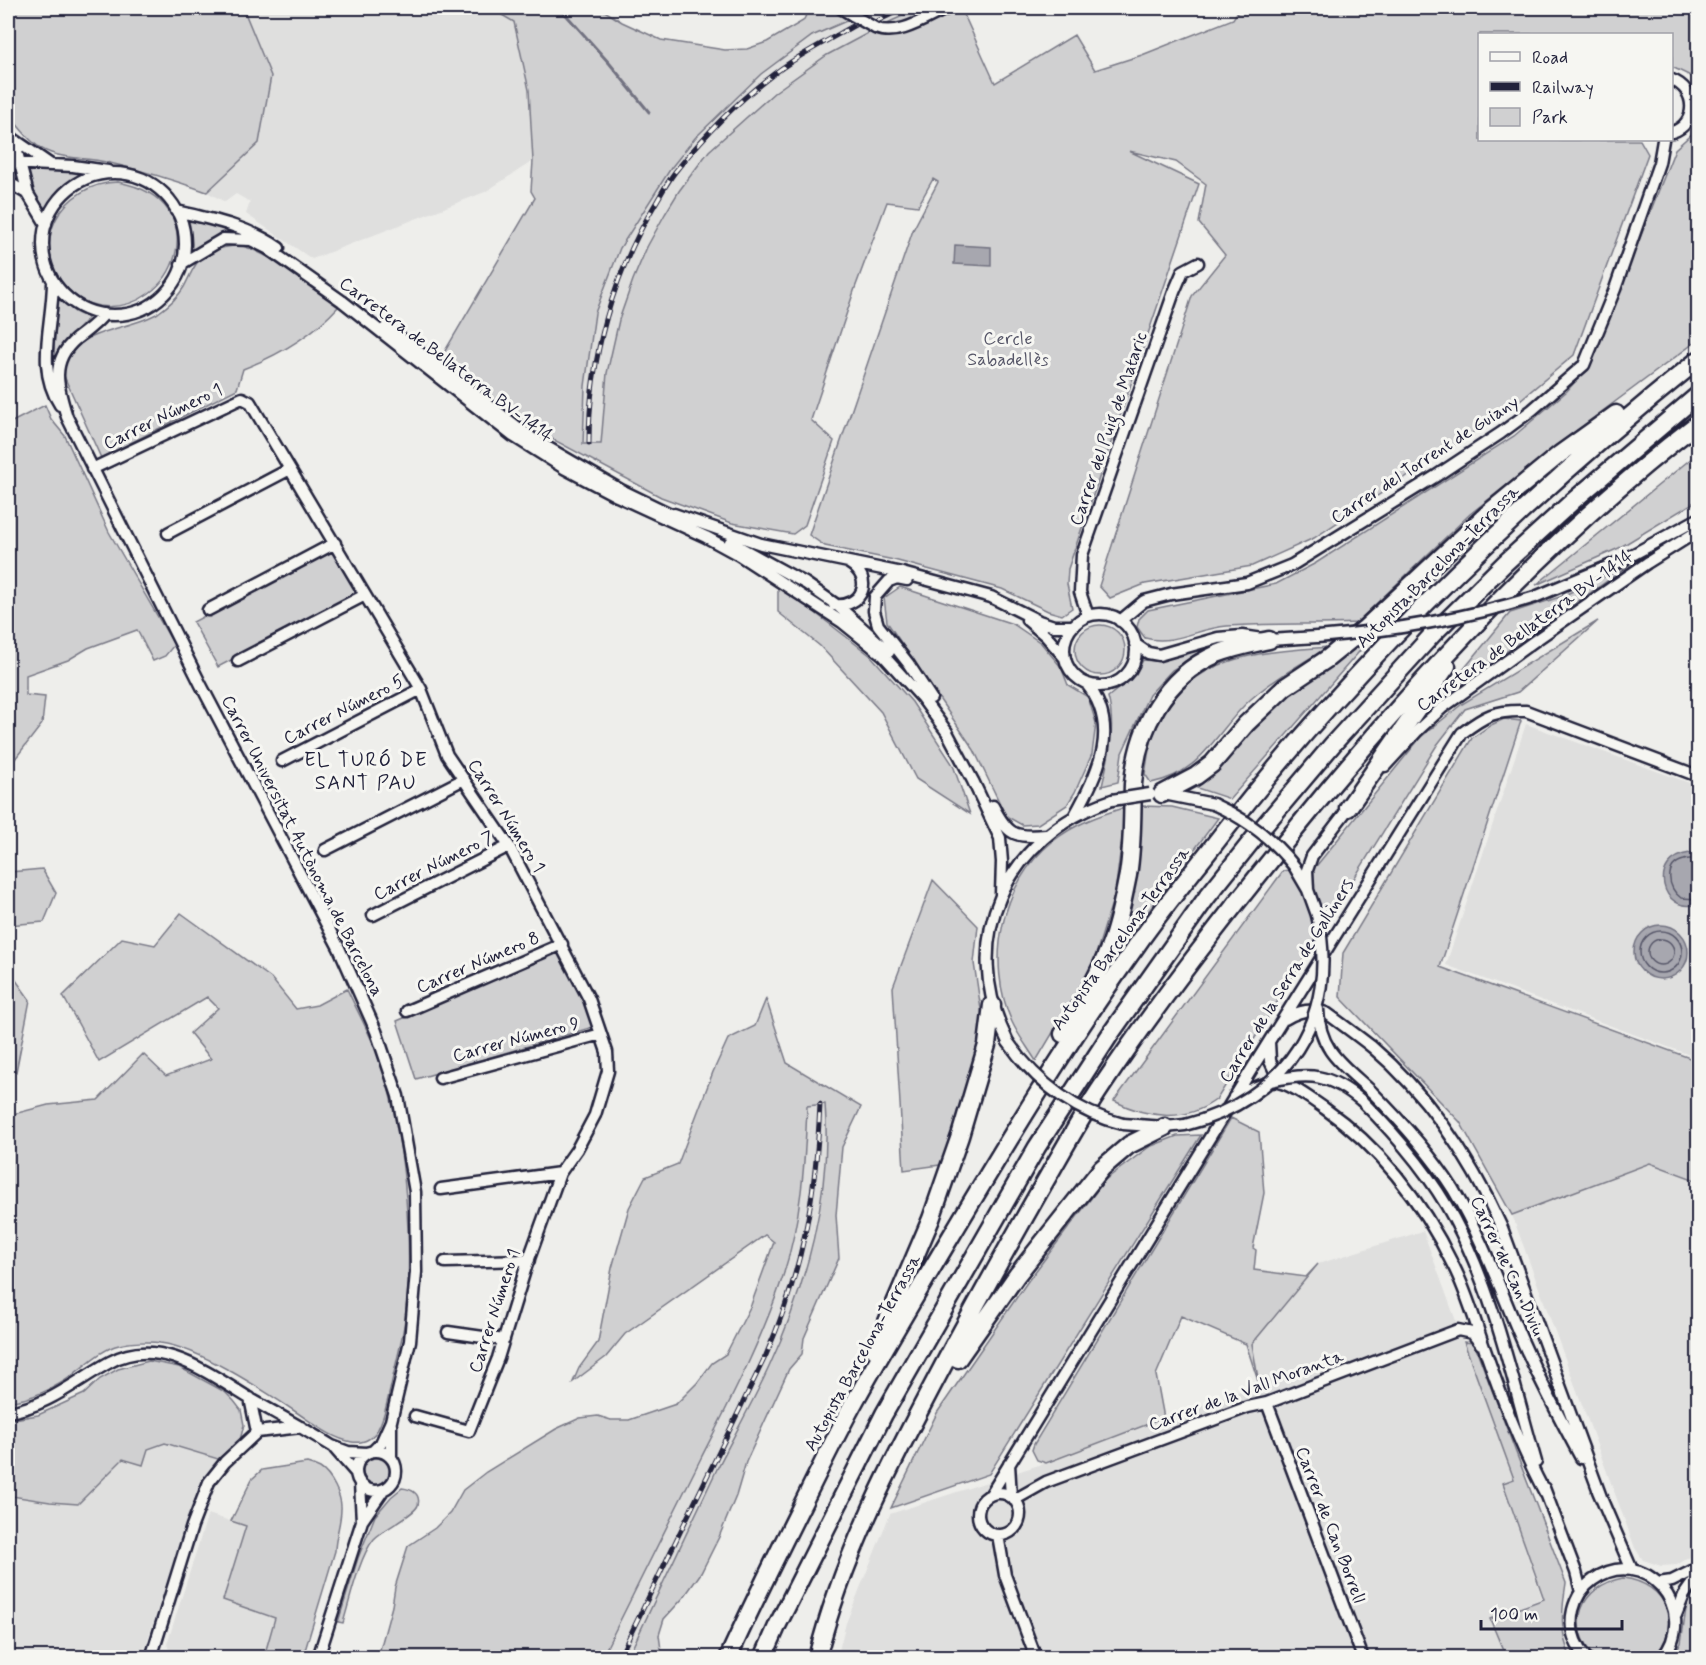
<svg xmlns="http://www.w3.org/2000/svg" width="1706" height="1665" viewBox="0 0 1706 1665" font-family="Mynerve,sans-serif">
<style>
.built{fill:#dfdfde}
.green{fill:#d0d0d1;stroke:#797986;stroke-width:1.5}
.water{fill:#a7a7af;stroke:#727281;stroke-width:1.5}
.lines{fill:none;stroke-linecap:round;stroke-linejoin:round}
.shore{stroke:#575769;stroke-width:1.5}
.stream{stroke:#727281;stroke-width:3}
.minor-casing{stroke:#22223b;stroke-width:15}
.highway-casing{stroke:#22223b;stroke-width:21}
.minor{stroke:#f6f6f2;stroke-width:10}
.highway{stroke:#f6f6f2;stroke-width:16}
.rail-casing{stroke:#22223b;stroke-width:5}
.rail{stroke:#f6f6f2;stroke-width:3;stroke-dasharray:9;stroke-linecap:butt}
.minor-bridge-casing{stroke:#22223b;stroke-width:15;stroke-linecap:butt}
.minor-bridge{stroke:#f6f6f2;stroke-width:10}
.labels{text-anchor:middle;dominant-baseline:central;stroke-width:6;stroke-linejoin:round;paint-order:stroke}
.park-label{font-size:18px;fill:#565668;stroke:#f6f6f2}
.street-label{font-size:18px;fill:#22223b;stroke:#f6f6f2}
.neighbourhood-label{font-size:20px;letter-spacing:1.5px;fill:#22223b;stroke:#f6f6f2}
</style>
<rect width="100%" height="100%" fill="#eeeeeb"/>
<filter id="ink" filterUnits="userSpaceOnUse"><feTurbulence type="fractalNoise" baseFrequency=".0167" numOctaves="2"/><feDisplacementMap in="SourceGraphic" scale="12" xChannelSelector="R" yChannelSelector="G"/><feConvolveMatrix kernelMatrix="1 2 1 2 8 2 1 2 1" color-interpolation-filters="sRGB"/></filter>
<g filter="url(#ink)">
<!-- built -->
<path class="built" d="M 243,8 L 490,8 L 514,22 L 529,90 L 533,161 L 485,192 L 312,259 L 246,214 L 250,202 L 236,194 L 225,202 L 207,192 L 259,143 L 271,76 Z
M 876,8 L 920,8 L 885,24 L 827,55 L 775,92 L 678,191 L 647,247 L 619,320 L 607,373 L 601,444 L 582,444 L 585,386 L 595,313 L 620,248 L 671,168 L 695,138 L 761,74 L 812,36 Z
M 1526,724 L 1698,786 L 1698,1058 L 1446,965 Z
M 826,1104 L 826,1147 L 823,1184 L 807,1266 L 795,1304 L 769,1367 L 718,1467 L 628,1657 L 602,1658 L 741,1379 L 763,1330 L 783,1275 L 794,1232 L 802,1182 L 807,1105 Z
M 1650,1163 L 1698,1181 L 1698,1552 L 1677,1565 L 1661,1566 L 1643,1560 L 1635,1548 L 1512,1215 Z
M 1423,1231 L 1514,1479 L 1503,1484 L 1542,1598 L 1490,1619 L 1506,1657 L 837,1658 L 846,1623 L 890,1514 L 1045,1463 L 1259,1384 L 1248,1347 L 1318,1264 Z
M 149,1361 L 179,1367 L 225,1392 L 241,1410 L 244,1425 L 240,1440 L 218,1459 L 196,1493 L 142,1657 L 8,1658 L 8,1420 L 38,1415 L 84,1394 L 100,1379 L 118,1369 Z
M 208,1514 L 246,1526 L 223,1600 L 275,1618 L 264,1657 L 171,1657 L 167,1644 Z"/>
<!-- green -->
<path class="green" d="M 8,8 L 243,8 L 271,76 L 259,143 L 207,192 C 174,180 141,170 106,162 C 88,158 68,159 51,153 C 31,146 21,128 8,114 Z
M 490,8 L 600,8 L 622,22 L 661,40 L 725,50 L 747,49 L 767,42 L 803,21 L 810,8 L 876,8 L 812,36 L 761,74 L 695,138 L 671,168 L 620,248 L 595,313 L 585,386 L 583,444 L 601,444 L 607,373 L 619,320 L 633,280 L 647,247 L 665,214 L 679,191 L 709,151 L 775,92 L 827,55 L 885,24 L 920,8 L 961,8 L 995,83 L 1074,35 L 1095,70 L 1142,55 L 1233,19 L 1240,8 L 1698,8 L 1698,83 L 1697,79 L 1672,67 L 1672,34 L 1480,34 L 1480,140 L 1640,140 L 1648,154 L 1574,355 L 1514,405 L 1314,538 L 1252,566 L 1145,584 L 1110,598 L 1099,586 L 1192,296 L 1225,255 L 1199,223 L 1206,184 L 1176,162 L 1129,151 L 1199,184 L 1068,569 L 1067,584 L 1072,608 L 1062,615 L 1048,611 L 1002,589 L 894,560 L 825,546 L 809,535 L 913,230 L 938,182 L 933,179 L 918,206 L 887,202 L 855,288 L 811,420 L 834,441 L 805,525 L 793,534 L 732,523 L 661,497 L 511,417 L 442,356 L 535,198 L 531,191 L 533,161 L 529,90 L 514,22 Z
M 1698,125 L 1698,340 L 1573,433 L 1470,514 L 1356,623 C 1313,625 1270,623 1227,626 C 1198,628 1174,646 1145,638 L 1137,627 L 1139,619 L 1148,610 L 1276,584 L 1316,563 L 1514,436 L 1567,391 L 1591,363 L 1675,149 L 1695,131 Z
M 28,168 L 88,172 L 63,188 L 45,208 L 29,189 L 27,169 Z
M 118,182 C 219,201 176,316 99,306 C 87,304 75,297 67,288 C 26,244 62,183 118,182 Z
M 189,220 L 241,233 C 220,232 206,239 190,253 L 191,233 Z
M 240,245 C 264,252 322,286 339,306 C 313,335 279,355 243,369 L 237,389 L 101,458 L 64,376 C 65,368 65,360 70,353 C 85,330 134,328 158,313 C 168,306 178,297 184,287 C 190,276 194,263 204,255 C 213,248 228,247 240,245 Z
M 60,300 L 75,312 L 88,318 L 60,348 L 52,371 L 58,301 Z
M 45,405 L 51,419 L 65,436 L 109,532 L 174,645 L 165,656 L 153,661 L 137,630 L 88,648 L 68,660 L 26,675 L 26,695 L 45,697 L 42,724 L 8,768 L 8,424 Z
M 1698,453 L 1698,500 L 1619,548 L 1536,585 Z
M 332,549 L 358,593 L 218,667 L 193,622 Z
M 1630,565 L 1440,698 L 1510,613 L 1560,597 Z
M 778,584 L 871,656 L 912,702 L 953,765 L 970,814 L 916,779 L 881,712 L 820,646 L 778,612 Z
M 900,587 L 1013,624 L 1041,643 L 1061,667 L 1068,685 L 1088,697 L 1096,723 L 1092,754 L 1075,792 L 1067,805 L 1038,824 L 1022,825 L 1006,816 L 974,750 L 887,622 L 884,598 Z
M 1598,621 L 1518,692 L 1465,709 L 1437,745 L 1217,1099 C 1186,1123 1148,1118 1114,1101 L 1283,871 L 1317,865 L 1421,737 L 1462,704 Z
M1075 650a25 25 0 1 1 50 0a25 25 0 1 1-50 0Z
M 1365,645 L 1230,799 L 1197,788 L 1219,768 L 1286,696 L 1356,648 Z
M 1328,647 C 1302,663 1274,679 1251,699 C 1215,731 1204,773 1151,783 L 1145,774 C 1147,763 1148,752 1151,742 C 1153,734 1158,725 1162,717 C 1195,653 1265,652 1328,647 Z
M 1209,648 L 1172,670 L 1149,695 L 1122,753 L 1118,782 L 1102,786 C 1109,757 1116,726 1108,697 L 1136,674 L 1143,660 L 1155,661 Z
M 1504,719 L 1521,721 L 1440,967 L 1698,1061 L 1698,1181 L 1650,1163 L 1512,1215 L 1460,1122 L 1340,997 L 1343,953 L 1472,738 L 1491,725 Z
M 1141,806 L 1172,807 L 1218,818 L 1113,959 Z
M 1126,807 L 1115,893 L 1092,967 L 1036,1061 C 1028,1048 1018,1035 1012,1022 C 985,962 1001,883 1052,842 C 1074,824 1100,815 1126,807 Z
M 42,869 L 56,893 L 44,922 L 8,925 L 8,875 L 10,872 Z
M 933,880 L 978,926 L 974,963 L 983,1023 L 947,1164 L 904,1170 L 893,987 Z
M 181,913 L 271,978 L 296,1009 L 317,1005 L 347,989 C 360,1017 377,1046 385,1076 C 405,1144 414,1249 405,1319 C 402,1343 395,1366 390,1390 C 385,1410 381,1446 352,1442 C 332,1439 313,1423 296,1412 C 263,1390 198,1347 160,1343 C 151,1341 128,1342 119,1345 C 102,1349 87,1364 74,1374 C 57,1387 29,1401 8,1401 L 8,1109 L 14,1114 L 48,1105 L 98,1100 L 143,1054 L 166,1076 L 211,1059 L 190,1033 L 218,1008 L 207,997 L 99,1062 L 63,996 L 122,938 L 155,945 Z
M 559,951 L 581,996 L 593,1027 L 416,1079 L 397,1021 Z
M 8,969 L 30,1000 L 16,1072 L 8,1069 Z
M 766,999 L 787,1063 L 861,1107 L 842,1147 L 836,1215 L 839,1258 L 804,1338 L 802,1354 L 789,1369 L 746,1462 L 736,1496 L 719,1537 L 701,1573 L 684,1597 L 664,1619 L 659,1635 L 662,1657 L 628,1657 C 658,1595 687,1532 717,1469 C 734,1435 753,1402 769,1367 C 806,1287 832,1193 825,1104 L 807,1106 C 805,1163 801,1221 783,1276 C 762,1340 731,1399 701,1458 C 668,1525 635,1591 602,1657 L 378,1657 L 392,1606 L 395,1587 L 408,1546 L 435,1528 L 450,1513 L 463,1490 L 486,1472 L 556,1429 L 580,1418 L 598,1416 L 611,1420 L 629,1420 L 676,1404 L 697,1383 L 712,1363 L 726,1354 L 751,1305 L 774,1242 L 765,1235 L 625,1334 L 606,1357 L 573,1382 L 579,1368 L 598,1342 L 612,1268 L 629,1208 L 645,1177 L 678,1164 L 713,1072 L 728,1039 L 755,1026 Z
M 1231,1118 L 1259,1132 L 1264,1193 L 1253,1248 L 1256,1250 L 1254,1270 L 1306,1277 L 1318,1264 L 1252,1344 L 1259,1384 L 1246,1344 L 1181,1316 L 1156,1375 L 1164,1418 L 1046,1463 L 1037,1460 L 1032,1450 L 1034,1444 Z
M 1201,1135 L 989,1474 L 891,1508 L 937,1413 L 1028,1281 L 1105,1180 L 1149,1147 L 1177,1136 Z
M 1464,1342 L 1474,1343 L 1566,1583 C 1562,1608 1559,1635 1571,1657 L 1506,1657 L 1490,1619 L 1544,1599 L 1503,1483 L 1514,1479 Z
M 149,1361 L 179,1367 L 225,1392 L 234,1401 L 241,1410 L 244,1425 L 240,1440 L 218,1459 L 165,1443 L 148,1449 L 143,1465 L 123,1459 L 78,1504 L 50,1502 L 12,1496 L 8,1507 L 8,1420 L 38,1415 L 84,1394 L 100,1379 L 118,1369 Z
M363 1471a13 13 0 1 1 26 0a13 13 0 1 1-26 0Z
M 307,1463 C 311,1464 316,1466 320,1468 C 331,1475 342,1496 341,1509 C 341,1524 335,1537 335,1551 L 303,1657 L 264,1657 L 275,1618 L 223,1600 L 246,1526 L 231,1521 L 252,1479 L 262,1470 Z
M 402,1488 C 412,1489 421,1494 418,1505 C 416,1514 383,1529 374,1539 C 359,1557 350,1600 343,1623 L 338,1622 L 358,1558 L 375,1516 L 391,1497 Z
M 1623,1578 C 1666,1583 1685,1625 1653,1657 L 1595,1657 C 1564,1627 1581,1585 1623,1578 Z
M 1698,1588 L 1698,1657 L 1671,1657 L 1681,1643 L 1687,1602 Z"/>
<!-- water -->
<path class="water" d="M 955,245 L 991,247 L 991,266 L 954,264 Z
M 1690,853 L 1698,854 L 1698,904 C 1661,915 1647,859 1690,853 Z
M1634 952a27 27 0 1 1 54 0a27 27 0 1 1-54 0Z"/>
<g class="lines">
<!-- shore -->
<path class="shore" d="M 1698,860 C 1694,859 1689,858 1684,860 C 1664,865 1667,888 1681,898 L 1698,899
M1640 952a21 21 0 1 1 42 0a21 21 0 1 1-42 0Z
M1648 952a13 13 0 1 1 26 0a13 13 0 1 1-26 0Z"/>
<!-- stream -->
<path class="stream" d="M 560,8 L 610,64 L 649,112"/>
<defs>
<path id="minor" d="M 841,8 L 854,16
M 875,28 C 899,38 927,17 948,8
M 1672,80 C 1697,89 1698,124 1672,132
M 9,136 L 51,165
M 8,139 L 17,152 L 28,194
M 8,163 L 73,166 L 108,171
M43 244a71 71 0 1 1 142 0a71 71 0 1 1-142 0Z
M 8,182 L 28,194 L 46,224
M 176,211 C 212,219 249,227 279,248
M 181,264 L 223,239 L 251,240 L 267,248 L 342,301 L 513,436 L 564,468 L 617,496 L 706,537 L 739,555 L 842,622 L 883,655 L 922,698 L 947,732 L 973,781 L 1000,838 L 1002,862 L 1001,894
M 53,281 C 53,325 35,367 60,405
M 104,314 C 97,324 86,331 76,339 C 49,362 58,388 67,417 L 201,685 L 339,948 L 376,1031 L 398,1096 L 415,1192 L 416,1272 L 410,1341 L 391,1421 L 381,1443 L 373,1451
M 386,327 L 533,439 L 621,490 L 681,519
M 92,469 L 242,398 L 250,402 L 421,689 L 447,755 L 509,846 L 589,999 L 607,1052 L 608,1071 L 595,1115 L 577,1149 L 560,1173 L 526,1267 L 498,1358 L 469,1431 L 415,1416
M 674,514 L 761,544 L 902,573 L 991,597 L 1039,621 L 1054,626 L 1073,626
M 168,533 L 290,469
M 730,542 L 805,583 L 838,606 L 889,652
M 907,580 L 897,578 L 889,581 L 875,597 L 874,611 L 878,625 L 908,663 L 931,698
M 1535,597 L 1621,561 L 1698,519
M 834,605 C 862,608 875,579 849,563
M 208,610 L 335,543
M1064 650a36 36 0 1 1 72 0a36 36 0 1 1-72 0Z
M 1088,616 L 1080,592 L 1082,555 L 1174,292 L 1183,271 L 1198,263
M 1027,620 L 1046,636 L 1065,658
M 1120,621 L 1144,601 L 1171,594 L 1247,583 L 1292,565 L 1436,476 L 1501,433 L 1532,410 L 1584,365 L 1615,289 L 1659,163 L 1663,140
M 1135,644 L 1148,653 L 1159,655 L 1218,638 L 1242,636 L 1269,640 L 1317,637
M 238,661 L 365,595
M 282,761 L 421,689
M 1385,766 L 1418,730 L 1442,708 L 1533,642 L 1647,563 L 1698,531
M 1164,794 L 1213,804
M 993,806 C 1008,835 1014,838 1046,835
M 1075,815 C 1099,772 1121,726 1086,683
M 325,850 L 464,779
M 1294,866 L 1308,890 L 1317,915
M 1308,890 L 1307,870 L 1312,856 L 1351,805
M 373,915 L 509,846
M 407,1011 L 562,944
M 1285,1019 C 1298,1011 1314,1007 1328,1014 C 1343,1025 1358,1036 1372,1047 C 1430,1096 1471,1160 1502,1228 L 1601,1497
M 1008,1042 C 957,940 1005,836 1112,800
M 1269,1042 L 1270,1061 L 1280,1082
M 440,1078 L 601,1034
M 1371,1091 C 1401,1121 1430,1153 1453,1189 C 1480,1234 1498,1283 1518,1331 C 1536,1374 1559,1417 1581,1458
M 1234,1097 C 1246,1092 1260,1084 1272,1082 C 1287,1080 1312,1100 1324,1108 C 1381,1148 1423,1203 1453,1265 C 1467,1292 1475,1322 1485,1350 C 1502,1399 1521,1448 1545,1493
M 1362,1101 C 1397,1136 1431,1175 1454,1219 C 1495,1296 1512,1379 1536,1462
M 1123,1124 L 1165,1127 L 1185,1125
M 441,1189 L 560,1173
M 445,1262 L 529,1260
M 448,1332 L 504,1340
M 250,1398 L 257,1432
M 1267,1403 L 1363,1658
M 8,1412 C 47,1407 77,1380 110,1362 C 159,1335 208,1373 249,1398 C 277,1414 305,1429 332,1446 L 348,1452 L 367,1453
M 335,1449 L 356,1473
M356 1471a20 20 0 1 1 40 0a20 20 0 1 1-40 0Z
M 391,1458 L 391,1425
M 1009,1464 L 1011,1497
M 360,1483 L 362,1521
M 1544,1488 L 1576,1572 L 1581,1592
M 1598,1491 L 1632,1570
M978 1514a21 21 0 1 1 42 0a21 21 0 1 1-42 0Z
M 991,1494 L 1253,1067 L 1462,733 C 1486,715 1495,710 1526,711 L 1698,776
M 1014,1500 L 1046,1482 L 1248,1407 L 1267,1403 L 1458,1330 L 1472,1333 L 1481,1344
M 998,1535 L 1005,1575 L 1036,1658
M 1658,1583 L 1672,1581 L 1698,1568
M 1676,1615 L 1684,1595 L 1698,1575
M 151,1658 L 192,1526 L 209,1482 L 225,1462 L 257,1432 L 301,1427
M 318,1658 L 362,1521 L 384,1489
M 1586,1658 C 1574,1644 1569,1627 1573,1610 C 1576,1598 1583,1587 1593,1580 C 1643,1543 1702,1609 1662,1658"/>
<path id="highway" d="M 1162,794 L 1196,776 L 1212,764 L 1246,724 L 1285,687 L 1327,659 L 1364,629 L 1487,514 L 1560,454 L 1616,414
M 1348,808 L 1447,666
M 1063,1034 C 1081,1006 1098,977 1110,946 C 1119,923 1123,899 1128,875 C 1133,845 1132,814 1133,784 C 1137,729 1164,677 1217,654 C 1234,647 1252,644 1269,640
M 875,1350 L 931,1219 L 960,1136 L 987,1045 L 992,1005
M 958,1359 L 1017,1275 L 1102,1168 L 1129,1145 L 1165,1127
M 728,1658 C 751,1607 775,1559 800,1509 C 818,1473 836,1435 856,1399 C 885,1347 916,1295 947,1243 C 1007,1142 1068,1041 1137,945 C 1165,905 1197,867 1227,828 C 1364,653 1525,499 1698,360
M 763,1658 L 778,1624 L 884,1414 L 1037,1147 L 1111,1033 L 1207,897 L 1263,827 L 1333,744 L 1433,634 L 1505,563 L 1573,501 L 1698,395
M 817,1658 C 845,1547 900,1447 953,1347 C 981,1295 1010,1243 1039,1192 C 1060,1156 1079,1120 1102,1086 C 1171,983 1248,887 1327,791 C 1439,657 1559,530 1698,423"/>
</defs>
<!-- minor casing -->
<use href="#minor" class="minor-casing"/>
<!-- highway casing -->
<use href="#highway" class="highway-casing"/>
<!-- minor -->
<use href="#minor" class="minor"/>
<!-- highway -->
<use href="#highway" class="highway"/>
<defs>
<path id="rail" d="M 875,22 L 905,8
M 589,443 C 589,359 613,273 657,201 C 664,189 670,177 679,167 C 705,135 734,105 766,80 C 793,58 825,42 855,25
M 619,1658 L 766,1355 C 803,1270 816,1195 820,1104"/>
</defs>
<!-- rail casing -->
<use href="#rail" class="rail-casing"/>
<!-- rail -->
<use href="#rail" class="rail"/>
<defs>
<path id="minor-bridge" d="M 854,16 L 875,28
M 1317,637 C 1391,631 1464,619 1535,597
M 1112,800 L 1150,794
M 1213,804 C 1247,819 1272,838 1294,866
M 1318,1009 C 1319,1051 1343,1065 1371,1091
M 1008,1042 C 1037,1083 1074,1112 1123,1124
M 1271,1081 C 1310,1072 1330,1074 1362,1101
M 1185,1125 C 1285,1100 1341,1017 1317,915"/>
</defs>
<!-- minor-bridge casing -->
<use href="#minor-bridge" class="minor-bridge-casing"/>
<!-- minor-bridge -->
<use href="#minor-bridge" class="minor-bridge"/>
</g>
</g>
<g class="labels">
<!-- park labels -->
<g class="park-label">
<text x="1008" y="339">Cercle<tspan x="1008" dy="21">Sabadellès</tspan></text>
</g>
<!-- street labels -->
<g class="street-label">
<text transform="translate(446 360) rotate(37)">Carretera de Bellaterra BV-1414</text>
<text transform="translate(163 417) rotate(-26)">Carrer Número 1</text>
<text transform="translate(1109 429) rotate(-71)">Carrer del Puig de Mataric</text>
<text transform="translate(1425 460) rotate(-33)">Carrer del Torrent de Guiany</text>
<text transform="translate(1438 567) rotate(-45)">Autopista Barcelona-Terrassa</text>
<text transform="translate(1525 631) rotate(-36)">Carretera de Bellaterra BV-1414</text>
<text transform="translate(344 710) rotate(-27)">Carrer Número 5</text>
<text transform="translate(506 816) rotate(58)">Carrer Número 1</text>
<text transform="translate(302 846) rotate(63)">Carrer Universitat Autònoma de Barcelona</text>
<text transform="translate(434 866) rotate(-27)">Carrer Número 7</text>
<text transform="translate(1121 939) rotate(-54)">Autopista Barcelona-Terrassa</text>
<text transform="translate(478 963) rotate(-23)">Carrer Número 8</text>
<text transform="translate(1287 981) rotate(-58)">Carrer de la Serra de Galliners</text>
<text transform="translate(516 1040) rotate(-15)">Carrer Número 9</text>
<text transform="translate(1507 1266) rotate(65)">Carrer de Can Diviu</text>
<text transform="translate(495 1311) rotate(-72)">Carrer Número 1</text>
<text transform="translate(863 1353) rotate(-61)">Autopista Barcelona-Terrassa</text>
<text transform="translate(1246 1391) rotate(-20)">Carrer de la Vall Moranta</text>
<text transform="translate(1330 1525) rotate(69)">Carrer de Can Borrell</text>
</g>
<!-- neighbourhood labels -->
<g class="neighbourhood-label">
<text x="366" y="760">EL TURÓ DE<tspan x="366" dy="23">SANT PAU</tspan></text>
</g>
</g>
<!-- margin -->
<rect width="1706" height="1665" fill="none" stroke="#f6f6f2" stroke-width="30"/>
<rect x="15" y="15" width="1676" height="1635" fill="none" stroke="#22223b" stroke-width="2" filter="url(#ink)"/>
<!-- legend -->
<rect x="1478" y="33" width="195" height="108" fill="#f6f6f2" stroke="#a1a1a9" stroke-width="1.5"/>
<rect x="1490" y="52" width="30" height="9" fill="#f6f6f2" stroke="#a1a1a9" stroke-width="1.5"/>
<text x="1532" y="63" font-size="18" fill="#22223b">Road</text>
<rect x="1490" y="82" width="30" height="9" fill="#22223b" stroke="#a1a1a9" stroke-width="1.5"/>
<text x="1532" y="93" font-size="18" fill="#22223b">Railway</text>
<rect x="1490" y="108" width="30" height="18" fill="#d0d0d1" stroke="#a1a1a9" stroke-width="1.5"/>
<text x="1532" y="123" font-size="18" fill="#22223b">Park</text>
<!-- scale -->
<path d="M1481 1620v9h141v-9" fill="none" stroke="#22223b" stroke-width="3"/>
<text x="1490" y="1620" font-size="18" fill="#22223b" stroke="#f6f6f2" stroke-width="4.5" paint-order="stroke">100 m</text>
</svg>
